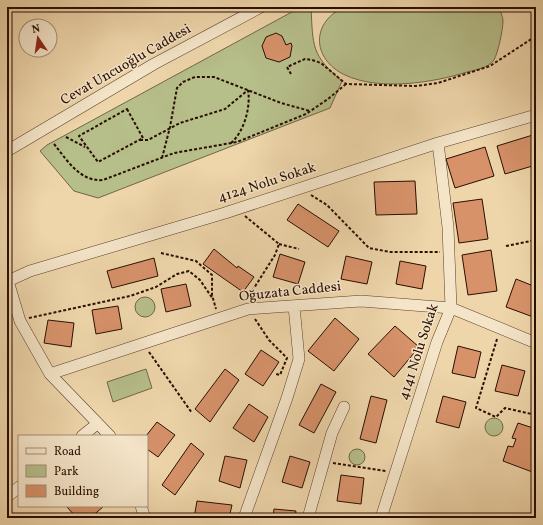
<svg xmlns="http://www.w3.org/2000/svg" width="543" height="525" viewBox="0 0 543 525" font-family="Vollkorn,serif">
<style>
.green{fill:#b6be8a;stroke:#706646}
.building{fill:#d7926a;stroke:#290e01}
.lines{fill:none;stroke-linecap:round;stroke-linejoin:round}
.minor-casing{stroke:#5a402b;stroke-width:12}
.path{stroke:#290e01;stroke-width:2;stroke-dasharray:3 2;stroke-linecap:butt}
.minor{stroke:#f4e4c8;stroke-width:11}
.labels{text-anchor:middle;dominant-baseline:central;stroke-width:3;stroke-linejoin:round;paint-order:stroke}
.street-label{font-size:14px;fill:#290e01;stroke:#f4e4c8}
</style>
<rect width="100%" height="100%" fill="#eed5aa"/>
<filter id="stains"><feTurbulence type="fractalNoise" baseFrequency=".005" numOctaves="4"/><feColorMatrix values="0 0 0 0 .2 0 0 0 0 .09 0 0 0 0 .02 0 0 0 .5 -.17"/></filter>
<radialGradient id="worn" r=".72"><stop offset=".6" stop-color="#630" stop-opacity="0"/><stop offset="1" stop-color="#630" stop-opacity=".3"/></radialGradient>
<!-- green -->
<path class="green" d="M 301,7 L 311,7 C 313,46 311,55 342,81 L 330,108 L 98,198 L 74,191 L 40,151 L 47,145 Z
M 345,7 L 499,7 C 500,11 503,17 503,21 C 503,29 498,53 494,60 C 488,68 476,70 467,72 C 432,83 379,91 345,75 C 311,59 311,21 345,7 Z
M135 307a10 10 0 1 1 20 0a10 10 0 1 1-20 0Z
M 146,369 L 152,388 L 113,402 L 107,382 Z
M485 427a9 9 0 1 1 18 0a9 9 0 1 1-18 0Z
M349 457a8 8 0 1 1 16 0a8 8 0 1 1-16 0Z"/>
<!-- building -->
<path class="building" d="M 276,33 L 282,36 L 286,45 L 291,43 L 292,46 L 290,57 L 279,62 L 266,58 L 262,46 L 266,37 Z
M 536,134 L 536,165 L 505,174 L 497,146 Z
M 485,147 L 494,176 L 455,188 L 446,159 Z
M 415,181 L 417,214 L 376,215 L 374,182 Z
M 482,199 L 488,239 L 459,243 L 453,203 Z
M 298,204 L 339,231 L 328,247 L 287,220 Z
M 214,249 L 237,268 L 238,266 L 254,277 L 243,292 L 203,264 Z
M 491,250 L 497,291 L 468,295 L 462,255 Z
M 280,254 L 305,262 L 298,284 L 273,277 Z
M 346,256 L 372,262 L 367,284 L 341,279 Z
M 154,258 L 158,276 L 112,288 L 107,271 Z
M 400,261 L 426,266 L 422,289 L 396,284 Z
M 516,279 L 536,287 L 536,318 L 506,307 Z
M 186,284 L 191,306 L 166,312 L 161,289 Z
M 118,306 L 122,329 L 96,334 L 92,310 Z
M 335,318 L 359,339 L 334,371 L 308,351 Z
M 48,320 L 74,323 L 71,347 L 44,343 Z
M 395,326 L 419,347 L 394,377 L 368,354 Z
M 458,346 L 481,352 L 475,378 L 452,373 Z
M 261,350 L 279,362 L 263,386 L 245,374 Z
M 502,365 L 525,371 L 518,396 L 495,391 Z
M 225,369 L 239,380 L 210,422 L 195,409 Z
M 321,384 L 336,392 L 314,433 L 299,425 Z
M 371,396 L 387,400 L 376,443 L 360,439 Z
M 443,396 L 466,402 L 459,428 L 436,422 Z
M 249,404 L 268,417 L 254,442 L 233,428 Z
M 157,422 L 175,435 L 158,457 L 147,449 L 146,436 Z
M 518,423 L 536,429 L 535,473 L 503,461 L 508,446 L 513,447 L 516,439 L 512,438 Z
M 191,443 L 204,454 L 175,495 L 162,485 Z
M 225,456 L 247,460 L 240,488 L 219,481 Z
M 290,456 L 310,462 L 302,488 L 282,482 Z
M 341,475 L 364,478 L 361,504 L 337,501 Z
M 197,501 L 232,505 L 229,518 L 194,518 Z
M 66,506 L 104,506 L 90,518 L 77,518 Z
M 274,509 L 296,511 L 295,518 L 273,518 Z"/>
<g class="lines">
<defs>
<path id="minor" d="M 7,151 L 154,64 L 261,7
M 50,374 L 248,309 L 361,301 L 451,308 L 536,343
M 82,436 L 97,424
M 110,436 L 50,374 L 20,321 L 8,281 L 30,271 L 225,213 L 438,143 L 536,115
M 7,497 L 19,487
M 141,506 L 145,518
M 244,518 L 287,398 L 299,359 L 294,306
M 308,518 L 332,433 L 344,407
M 381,518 L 437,342 L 451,308 L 448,227 L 438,143"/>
</defs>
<!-- minor casing -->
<use href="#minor" class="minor-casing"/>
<!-- path -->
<path class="path" d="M 291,74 L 287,67 L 305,59 L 312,60 L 321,63 L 346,84 L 416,86 L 438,83 L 490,66 L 536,36
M 127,109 L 143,138 L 98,162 L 79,136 Z
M 66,137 L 85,147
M 140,140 L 148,140 L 180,123 L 225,109 L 248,90
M 231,143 C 244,132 251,107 248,90
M 54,144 C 67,160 80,182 103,180 L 174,153 L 237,142 L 306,114 L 328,99 L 346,84
M 162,158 L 170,127 L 177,88 L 183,82 L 195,77 L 214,77 L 281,103 L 310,111
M 311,195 L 327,205 L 369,248 L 390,252 L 440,252
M 245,216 L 279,244 L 275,255 L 247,299
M 279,244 L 299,249
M 506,246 L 536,240
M 161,253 L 196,261 L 212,275 L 212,295 L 216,309
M 29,318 L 130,296 L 156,287 L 177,274 L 189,271 L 200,280 L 213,299
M 255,319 L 269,340 L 287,358 L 280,375 L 276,374
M 497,339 L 476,408 L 496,417 L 505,408 L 536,415
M 149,352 L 192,413
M 333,463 L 386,471"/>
<!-- minor -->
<use href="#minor" class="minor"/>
</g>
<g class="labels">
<!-- street labels -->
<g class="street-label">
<text transform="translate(126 65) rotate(-30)">Cevat Uncuoğlu Caddesi</text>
<text transform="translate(267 183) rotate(-18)">4124 Nolu Sokak</text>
<text transform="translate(290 292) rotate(-6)">Oğuzata Caddesi</text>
<text transform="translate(419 352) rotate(-72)">4141 Nolu Sokak</text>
</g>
</g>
<!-- margin -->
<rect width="543" height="525" fill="none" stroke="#eed5aa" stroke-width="24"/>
<rect x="8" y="8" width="527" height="509" fill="none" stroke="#290e01" stroke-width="2"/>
<rect x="12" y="12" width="519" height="501" fill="none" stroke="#290e01"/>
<!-- legend -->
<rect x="18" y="435" width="130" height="72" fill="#f4e4c8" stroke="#a38e78"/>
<rect x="26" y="448" width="20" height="6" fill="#f4e4c8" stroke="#a38e78"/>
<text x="54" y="455" font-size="12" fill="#290e01">Road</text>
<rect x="26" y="465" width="20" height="12" fill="#b6be8a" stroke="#a38e78"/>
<text x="54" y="475" font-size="12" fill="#290e01">Park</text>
<rect x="26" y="485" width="20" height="12" fill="#d7926a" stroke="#a38e78"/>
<text x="54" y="495" font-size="12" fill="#290e01">Building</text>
<!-- north arrow -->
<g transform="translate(38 38) rotate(347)"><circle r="19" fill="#f4e4c8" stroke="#a38e78"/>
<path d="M0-3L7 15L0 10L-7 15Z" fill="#8f2418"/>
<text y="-6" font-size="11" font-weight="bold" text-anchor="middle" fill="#290e01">N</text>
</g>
<rect width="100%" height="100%" filter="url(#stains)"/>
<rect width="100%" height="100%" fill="url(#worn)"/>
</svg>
